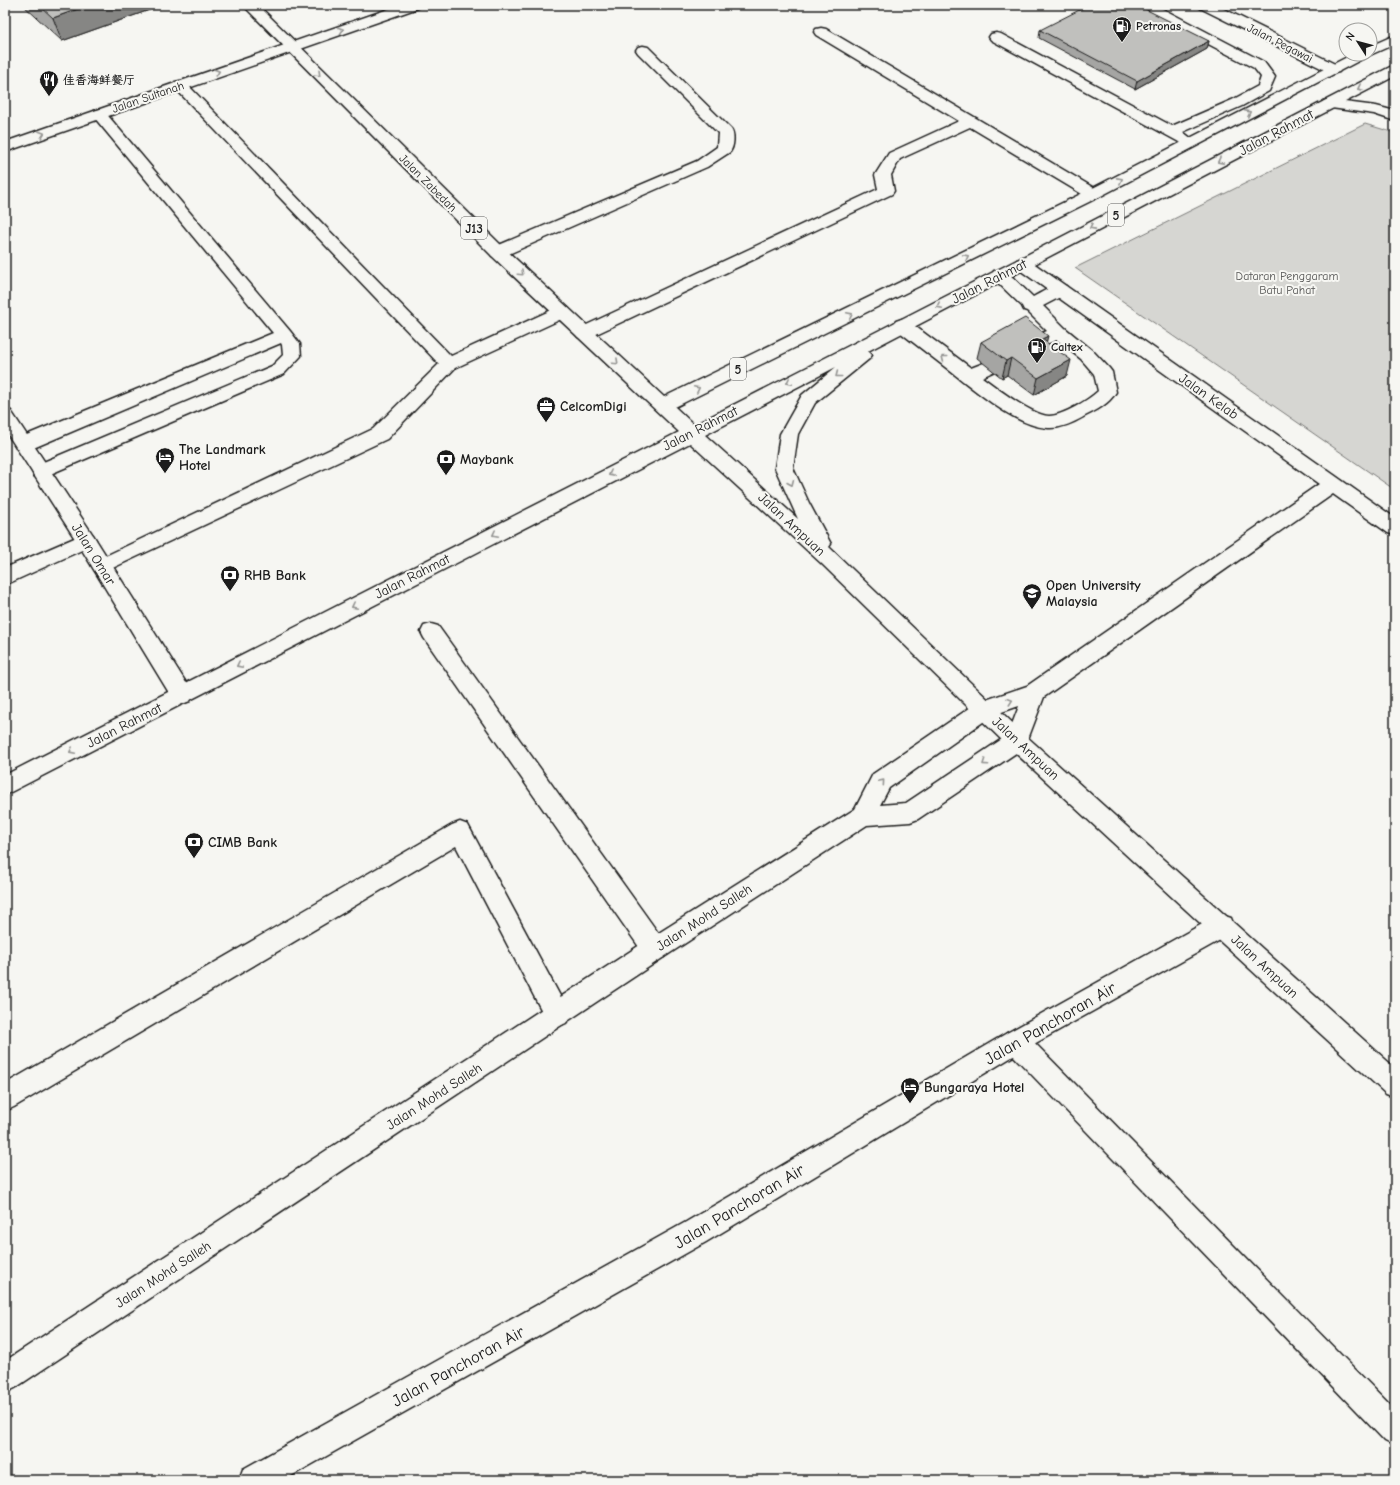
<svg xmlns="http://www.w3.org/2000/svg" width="1400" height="1485" font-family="'Comic Neue','LXGW WenKai TC',sans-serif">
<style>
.green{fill:#d6d6d2;stroke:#797977}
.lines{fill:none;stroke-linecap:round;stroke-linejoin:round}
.service-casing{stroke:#1c1c1c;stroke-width:3}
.minor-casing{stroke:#1c1c1c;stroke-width:3}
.tertiary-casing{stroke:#1c1c1c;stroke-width:3}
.primary-casing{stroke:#1c1c1c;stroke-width:3}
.service{fill:#f6f6f2;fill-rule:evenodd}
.minor{fill:#f6f6f2;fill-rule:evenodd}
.tertiary{fill:#f6f6f2;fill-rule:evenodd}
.primary{fill:#f6f6f2;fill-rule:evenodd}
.wall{fill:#a5a5a3;stroke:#1c1c1c}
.shaded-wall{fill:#868684;stroke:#1c1c1c}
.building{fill:#c0c0bd;stroke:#1c1c1c}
.oneway{stroke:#949492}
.labels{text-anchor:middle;stroke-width:4;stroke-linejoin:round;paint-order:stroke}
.far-poi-label{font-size:12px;font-weight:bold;fill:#1c1c1c;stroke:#f6f6f2;text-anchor:start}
.far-street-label{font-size:12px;fill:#1c1c1c;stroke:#f6f6f2}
.far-park-label{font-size:12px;fill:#545453;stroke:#f6f6f2}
.shield{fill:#f6f6f2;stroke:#5d5d5c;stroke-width:1}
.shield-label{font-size:13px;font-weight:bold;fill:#1c1c1c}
.street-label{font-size:14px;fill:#1c1c1c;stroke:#f6f6f2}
.poi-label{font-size:14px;font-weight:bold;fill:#1c1c1c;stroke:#f6f6f2;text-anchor:start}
.near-street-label{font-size:17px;fill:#1c1c1c;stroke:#f6f6f2}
</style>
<rect width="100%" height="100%" fill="#f6f6f2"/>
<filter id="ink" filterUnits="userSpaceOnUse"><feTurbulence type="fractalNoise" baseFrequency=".025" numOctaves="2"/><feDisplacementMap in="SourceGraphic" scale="8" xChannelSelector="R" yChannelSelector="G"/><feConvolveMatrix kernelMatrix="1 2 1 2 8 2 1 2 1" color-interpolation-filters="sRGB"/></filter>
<g filter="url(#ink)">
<polygon class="green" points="1365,124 1395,133 1395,490 1075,268"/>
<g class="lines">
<g class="service-casing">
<g id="service">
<polygon points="1145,5 1159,5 1161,8 1264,62 1275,77 1269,91 1242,106 1183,132 1192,139 1189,142 1184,144 1179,142 991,40 989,37 991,34 996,33 1001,34 1172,126 1232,100 1258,86 1261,77 1254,68 1151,14"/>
<polygon points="821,28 826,29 1099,191 1101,194 1099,197 1093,199 1087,197 970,127 900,159 891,175 894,191 892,194 590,337 584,339 578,337 575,333 578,329 878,189 875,175 889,153 959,121 816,35 814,32 816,29"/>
<path d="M 643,46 L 648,47 L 731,129 C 735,134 734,147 730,152 L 707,167 L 504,256 L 498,257 L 492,256 L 490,252 L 492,248 L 697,161 L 717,147 L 718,133 L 638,53 L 636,50 L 638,47 Z"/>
<polygon points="180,81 185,82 451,356 556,308 562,306 568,308 571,312 568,316 455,368 387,439 102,573 95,571 92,566 95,561 373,429 439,364 175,88 173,85 175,82"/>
<path d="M 1000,270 L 1006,271 L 1033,297 C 1043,292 1054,283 1066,286 L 1068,290 L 1066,294 L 1043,306 L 1065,328 L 1093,351 L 1109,368 L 1112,372 L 1116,392 C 1109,404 1097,410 1085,416 C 1075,422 1061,429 1048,428 C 1016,426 979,393 954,374 C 935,359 915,344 896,329 L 893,325 L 896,321 L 902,319 L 908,321 L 971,368 L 989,361 L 995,363 L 998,367 L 995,371 L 982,377 C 997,388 1031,415 1049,416 C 1063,416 1088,400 1098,391 L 1094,374 L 1081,359 L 1057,340 L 1046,344 L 1040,342 L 1037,338 L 1040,334 L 1047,331 L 1027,311 L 1024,310 L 1022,306 L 994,279 L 992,275 L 994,271 Z"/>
<polygon points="86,533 93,535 96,540 93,545 5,585 5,568"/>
<polygon points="431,624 438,626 664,941 667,949 664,957 655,960 646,957 424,638 421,632 424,626"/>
<polygon points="460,822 468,825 566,1007 570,1015 566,1023 557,1027 548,1023 456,846 14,1107 5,1111 5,1084 452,825"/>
<polygon points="1016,1029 1025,1033 1395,1410 1395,1446 1385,1441 1007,1049 1003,1041 1007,1033"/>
</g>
</g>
<g class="minor-casing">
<g id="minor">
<polygon points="99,110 104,111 290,331 300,344 301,356 284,374 41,478 34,476 32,471 34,466 272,366 283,355 282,345 281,343 31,449 24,450 17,449 15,444 17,439 273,333 94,117 92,114 94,111"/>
<path d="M 1023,259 L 1029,260 L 1395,518 L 1395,535 L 1388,533 L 1333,494 L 1044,697 L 1025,747 L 918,819 L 910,822 L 867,825 L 664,957 L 15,1388 L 5,1393 L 5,1361 L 646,941 L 855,809 L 873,774 L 977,703 L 1027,686 L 1319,484 L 1017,268 L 1015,264 L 1017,260 ZM 1019,706 L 1008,735 L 906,803 L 880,805 L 889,788 L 993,715 Z"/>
<polygon points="1222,915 1231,918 1234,926 1231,934 1025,1049 706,1242 284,1480 239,1480 243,1469 686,1222 1007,1033 1213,918"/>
</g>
</g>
<g class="tertiary-casing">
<g id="tertiary">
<polygon points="400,5 420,5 418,8 5,152 5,142"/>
<polygon points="1198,5 1216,5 1339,66 1341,69 1339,72 1334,73 1329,72 1200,8"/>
<polygon points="1329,100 1376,106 1395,111 1395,121 1374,114 1324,107 1322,104 1324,101"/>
<polygon points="5,409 11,411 93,535 190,689 193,695 190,701 182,704 174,701 79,545 5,430"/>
</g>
</g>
<g class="primary-casing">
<path id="primary" d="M 243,5 L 258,5 L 504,248 L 664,397 L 1087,191 L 1353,54 L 1370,54 L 1370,46 L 1395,35 L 1395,44 L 1370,55 L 1099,197 L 675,407 L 694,425 L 1017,260 L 1390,67 L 1395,66 L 1395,76 L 868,351 L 872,355 L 869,359 L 815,403 L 798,434 L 793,468 L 809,503 L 831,544 L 829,547 L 1025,735 L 1395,1068 L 1395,1097 L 1386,1094 L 1009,747 L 822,564 L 690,443 L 5,795 L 5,775 L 679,432 L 492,256 ZM 836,367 L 802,395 L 780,434 L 775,468 L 798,519 L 705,435 Z"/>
</g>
<use href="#service" class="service"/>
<use href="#minor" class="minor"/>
<use href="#tertiary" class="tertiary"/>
<use href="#primary" class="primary"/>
</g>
<g class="wall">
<polygon points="23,5 154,5 155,8 62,41"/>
<polygon points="1040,30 1209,41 1207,49 1135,89 1039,38"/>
<polygon points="981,342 1046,342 1067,376 1034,395 1007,375 1002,378 977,358"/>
</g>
<g class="shaded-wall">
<polygon points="89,5 154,5 155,8 62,41 53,18"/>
<polygon points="1209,41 1207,49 1135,89 1137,81"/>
<polygon points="1048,336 1044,352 1042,339"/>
<polygon points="1011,358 1007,375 1002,378 1006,361"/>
<polygon points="1071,360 1067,376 1034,395 1038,378"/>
</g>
<g class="building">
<polygon points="39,5 89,5 53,18"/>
<polygon points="1089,5 1137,5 1209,41 1137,81 1040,30"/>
<polygon points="1025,318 1048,336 1042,339 1071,360 1038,378 1011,358 1006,361 981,342"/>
</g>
<defs><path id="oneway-chevron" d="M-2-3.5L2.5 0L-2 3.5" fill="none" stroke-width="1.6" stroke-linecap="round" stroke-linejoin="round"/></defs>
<g class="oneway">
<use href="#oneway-chevron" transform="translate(341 30) rotate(-19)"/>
<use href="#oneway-chevron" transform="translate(217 72) rotate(-19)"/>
<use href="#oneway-chevron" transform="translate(318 74) rotate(45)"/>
<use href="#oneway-chevron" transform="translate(1360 88) rotate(153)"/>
<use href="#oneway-chevron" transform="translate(1248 113) rotate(-27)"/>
<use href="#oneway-chevron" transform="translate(42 134) rotate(-19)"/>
<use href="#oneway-chevron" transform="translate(1220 161) rotate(152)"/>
<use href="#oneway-chevron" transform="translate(1120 180) rotate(-28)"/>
<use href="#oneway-chevron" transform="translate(1092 227) rotate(152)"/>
<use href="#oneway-chevron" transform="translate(966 257) rotate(-26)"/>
<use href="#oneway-chevron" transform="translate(521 273) rotate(43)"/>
<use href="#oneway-chevron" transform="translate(939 306) rotate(153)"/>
<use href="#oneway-chevron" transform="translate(850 315) rotate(-26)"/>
<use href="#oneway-chevron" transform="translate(944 358) rotate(-142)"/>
<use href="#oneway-chevron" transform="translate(616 362) rotate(43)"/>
<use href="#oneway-chevron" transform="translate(838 375) rotate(142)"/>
<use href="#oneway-chevron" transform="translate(789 382) rotate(153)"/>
<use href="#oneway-chevron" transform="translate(697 389) rotate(-26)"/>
<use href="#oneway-chevron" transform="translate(611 474) rotate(153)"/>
<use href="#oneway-chevron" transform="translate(791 483) rotate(67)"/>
<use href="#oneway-chevron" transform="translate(495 534) rotate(153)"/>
<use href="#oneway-chevron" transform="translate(354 606) rotate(153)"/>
<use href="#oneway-chevron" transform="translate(239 665) rotate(153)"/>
<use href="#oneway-chevron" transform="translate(1010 701) rotate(-19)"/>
<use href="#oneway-chevron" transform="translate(72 751) rotate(153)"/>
<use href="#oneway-chevron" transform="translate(985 763) rotate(146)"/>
<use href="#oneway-chevron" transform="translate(882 782) rotate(-49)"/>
</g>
</g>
<defs>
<g id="fuel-pin" transform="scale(1)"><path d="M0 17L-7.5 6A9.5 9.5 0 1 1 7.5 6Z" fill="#1c1c1c" stroke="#f6f6f2"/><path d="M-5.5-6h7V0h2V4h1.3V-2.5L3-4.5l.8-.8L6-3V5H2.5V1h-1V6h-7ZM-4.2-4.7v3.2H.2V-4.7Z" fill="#fff"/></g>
<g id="restaurant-pin" transform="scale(1)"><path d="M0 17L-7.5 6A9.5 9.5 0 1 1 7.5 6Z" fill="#1c1c1c" stroke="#f6f6f2"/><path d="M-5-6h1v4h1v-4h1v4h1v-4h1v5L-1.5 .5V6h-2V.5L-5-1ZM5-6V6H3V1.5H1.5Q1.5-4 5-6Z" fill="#fff"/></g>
<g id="office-pin" transform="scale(1)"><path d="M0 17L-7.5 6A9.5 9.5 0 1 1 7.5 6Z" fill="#1c1c1c" stroke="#f6f6f2"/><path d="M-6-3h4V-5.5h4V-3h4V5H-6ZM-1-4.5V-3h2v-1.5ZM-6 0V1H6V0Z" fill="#fff"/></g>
<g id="hotel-pin" transform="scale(1)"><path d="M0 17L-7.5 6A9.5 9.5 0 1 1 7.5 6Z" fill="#1c1c1c" stroke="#f6f6f2"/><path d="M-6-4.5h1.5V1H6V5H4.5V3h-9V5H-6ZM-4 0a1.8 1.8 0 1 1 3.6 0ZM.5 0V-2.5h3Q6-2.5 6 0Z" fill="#fff"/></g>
<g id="bank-pin" transform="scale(1)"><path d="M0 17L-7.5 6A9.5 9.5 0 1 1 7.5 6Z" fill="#1c1c1c" stroke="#f6f6f2"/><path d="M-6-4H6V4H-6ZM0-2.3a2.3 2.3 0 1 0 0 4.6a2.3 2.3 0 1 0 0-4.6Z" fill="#fff"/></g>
<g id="university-pin" transform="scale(1)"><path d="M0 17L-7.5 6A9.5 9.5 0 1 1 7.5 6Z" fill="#1c1c1c" stroke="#f6f6f2"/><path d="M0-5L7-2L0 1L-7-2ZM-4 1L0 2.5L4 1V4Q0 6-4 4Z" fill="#fff"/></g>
</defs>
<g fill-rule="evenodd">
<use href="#fuel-pin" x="1122" y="26"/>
<use href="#restaurant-pin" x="49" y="80"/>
<use href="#fuel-pin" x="1037" y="347"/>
<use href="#office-pin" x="546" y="406"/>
<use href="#hotel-pin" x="165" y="457"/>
<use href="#bank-pin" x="446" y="459"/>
<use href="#bank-pin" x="230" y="575"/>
<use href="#university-pin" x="1032" y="593"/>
<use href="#bank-pin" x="194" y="842"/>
<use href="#hotel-pin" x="910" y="1087"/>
</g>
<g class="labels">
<g class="far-poi-label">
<text x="1136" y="30">Petronas</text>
<text x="63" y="84">佳香海鲜餐厅</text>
<text x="1051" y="351">Caltex</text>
</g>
<g class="far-street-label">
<text transform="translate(1280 43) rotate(27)" y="4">Jalan Pegawai</text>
<text transform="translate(148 97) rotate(-19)" y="4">Jalan Sultanah</text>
<text transform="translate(428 183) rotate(45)" y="4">Jalan Zabedah</text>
</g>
<g class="far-park-label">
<text x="1287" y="280">Dataran Penggaram<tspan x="1287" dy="14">Batu Pahat</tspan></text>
</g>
<g class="shield">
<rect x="1108" y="204" width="16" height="22" rx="3"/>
<rect x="461" y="217" width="26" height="22" rx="3"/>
<rect x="730" y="358" width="16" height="22" rx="3"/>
</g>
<g class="shield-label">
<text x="1116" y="220">5</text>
<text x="474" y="233">J13</text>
<text x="738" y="374">5</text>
</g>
<g class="street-label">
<text transform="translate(1276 132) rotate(-28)" y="5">Jalan Rahmat</text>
<text transform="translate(989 281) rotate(-27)" y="5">Jalan Rahmat</text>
<text transform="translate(1209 396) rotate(35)" y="5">Jalan Kelab</text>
<text transform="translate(700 428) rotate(-27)" y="5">Jalan Rahmat</text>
<text transform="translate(792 524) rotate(43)" y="5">Jalan Ampuan</text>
<text transform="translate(94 554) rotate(58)" y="5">Jalan Omar</text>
<text transform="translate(412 576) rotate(-27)" y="5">Jalan Rahmat</text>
<text transform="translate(124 725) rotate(-27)" y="5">Jalan Rahmat</text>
<text transform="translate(1026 748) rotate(43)" y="5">Jalan Ampuan</text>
<text transform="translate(704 917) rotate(-33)" y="5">Jalan Mohd Salleh</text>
<text transform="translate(1265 966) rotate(43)" y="5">Jalan Ampuan</text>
<text transform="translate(434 1096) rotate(-33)" y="5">Jalan Mohd Salleh</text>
<text transform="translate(163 1274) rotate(-33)" y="5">Jalan Mohd Salleh</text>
</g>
<g class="poi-label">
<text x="560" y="411">CelcomDigi</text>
<text x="179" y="454">The Landmark<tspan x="179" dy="16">Hotel</tspan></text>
<text x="460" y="464">Maybank</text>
<text x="244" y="580">RHB Bank</text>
<text x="1046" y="590">Open University<tspan x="1046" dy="16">Malaysia</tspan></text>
<text x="208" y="847">CIMB Bank</text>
<text x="924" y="1092">Bungaraya Hotel</text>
</g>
<g class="near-street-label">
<text transform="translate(1050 1023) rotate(-30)" y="6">Jalan Panchoran Air</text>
<text transform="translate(739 1206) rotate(-31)" y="6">Jalan Panchoran Air</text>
<text transform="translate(458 1366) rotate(-29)" y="6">Jalan Panchoran Air</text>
</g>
</g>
<rect width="1400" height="1485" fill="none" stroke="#f6f6f2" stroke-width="20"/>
<rect x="10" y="10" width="1380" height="1465" fill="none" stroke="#1c1c1c" stroke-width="1.5" filter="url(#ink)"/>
<g transform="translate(1358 42) rotate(306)"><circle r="19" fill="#f6f6f2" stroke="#9f9f9c"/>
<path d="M0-3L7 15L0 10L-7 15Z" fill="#1c1c1c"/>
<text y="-6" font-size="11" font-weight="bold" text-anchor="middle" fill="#1c1c1c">N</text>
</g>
</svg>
